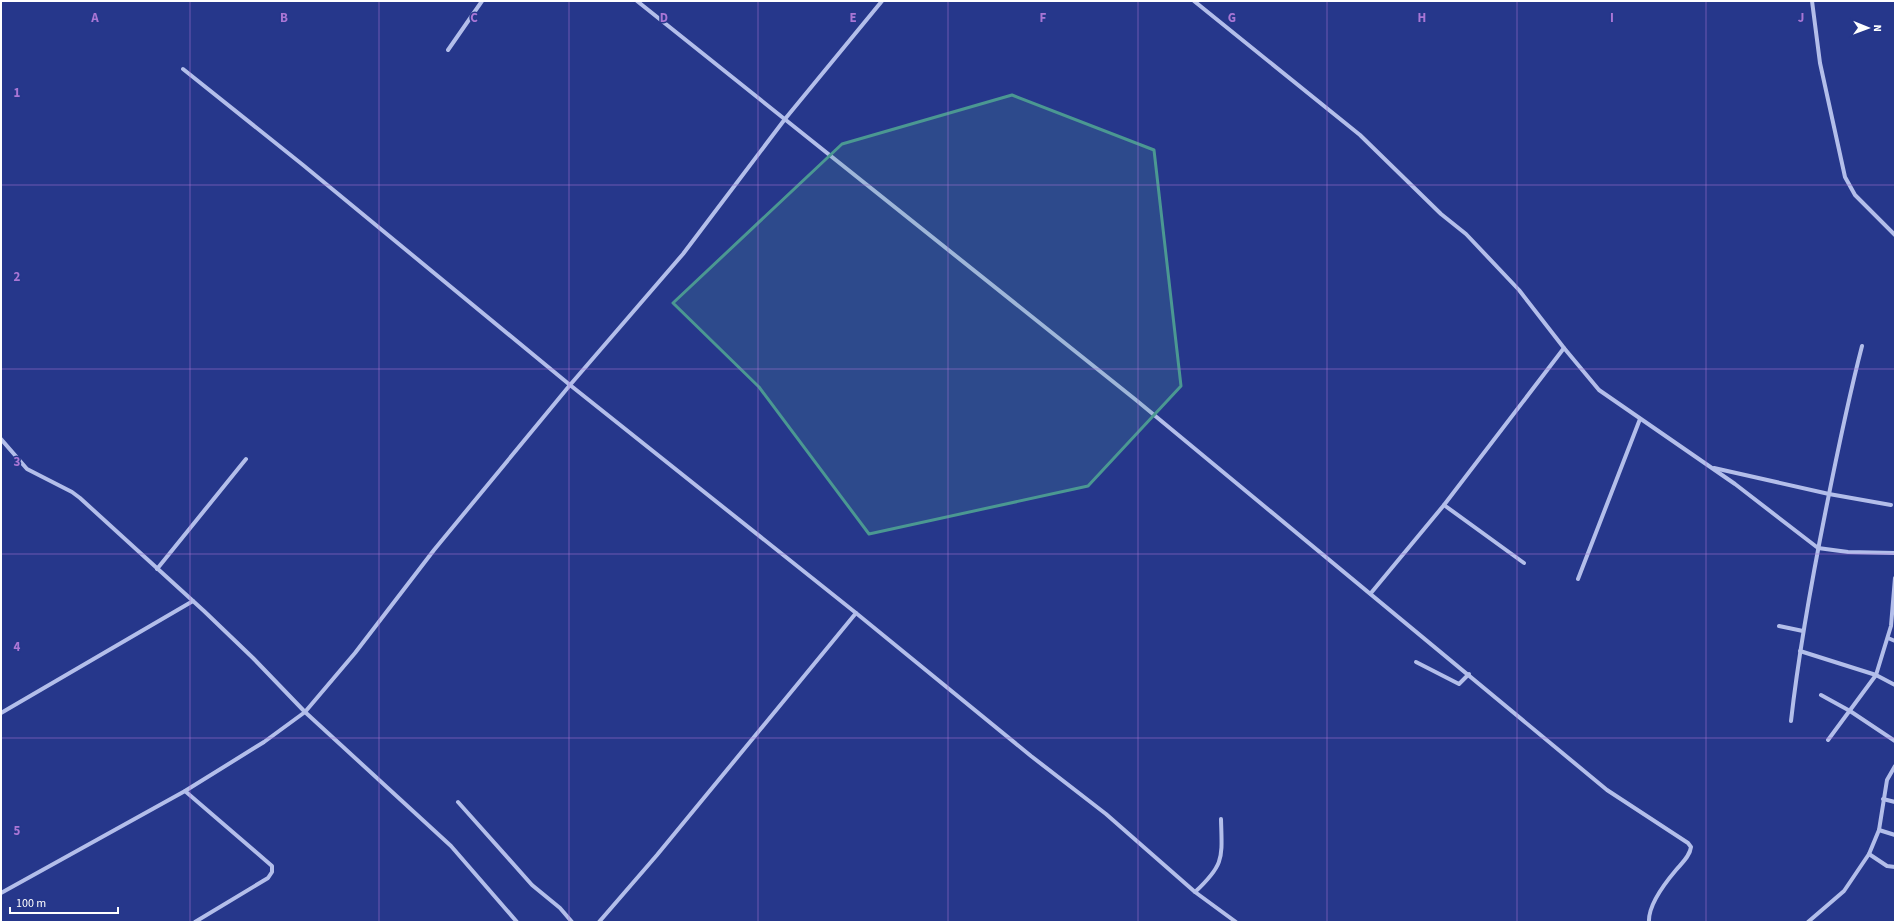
<svg xmlns="http://www.w3.org/2000/svg" width="1896" height="923" font-family="'Source Sans 3',sans-serif">
<style>
.lines{fill:none;stroke-linecap:round;stroke-linejoin:round}
.minor{stroke:#b3beea;stroke-width:4}
.marked{fill:#4b9892;fill-opacity:0.2;stroke:#4b9892;stroke-width:3;stroke-linejoin:round}
.grid{fill:none;stroke:#a976d5;stroke-width:1;stroke-opacity:0.55}
.grid-label{font-size:13px;text-anchor:middle;font-weight:bold;fill:#a976d5;stroke:#26378b;stroke-width:3;stroke-linejoin:round;paint-order:stroke}
</style>
<rect width="100%" height="100%" fill="#26378b"/>
<g class="lines">
<g class="minor">
<path d="M 637,1 L 1136,400 L 1607,790 L 1688,843 L 1691,847 C 1690,856 1682,863 1676,870 C 1665,883 1648,905 1649,922"/>
<polyline points="1194,1 1360,135 1441,214 1466,234 1519,290 1564,348 1599,390 1735,484 1818,548 1848,552 1895,553"/>
<polyline points="1812,1 1820,63 1845,177 1855,195 1895,235"/>
<polyline points="448,50 482,1"/>
<polyline points="183,69 303,165 570,385 856,613 1031,756 1106,814 1195,892 1236,922"/>
<polyline points="1,439 27,469 72,492 80,498 204,611 253,658 305,712 451,846 517,922"/>
<polyline points="1714,468 1829,494 1891,505"/>
<polyline points="1444,505 1524,563"/>
<polyline points="157,569 246,459"/>
<polyline points="1578,579 1640,419"/>
<polyline points="1371,593 1444,505 1564,348"/>
<polyline points="1779,626 1803,631"/>
<polyline points="1888,638 1895,641"/>
<polyline points="1800,651 1876,675 1895,685"/>
<polyline points="1416,662 1459,684 1469,674"/>
<polyline points="1821,695 1850,711 1895,741"/>
<polyline points="1,713 193,601"/>
<path d="M 1791,721 C 1799,650 1812,579 1826,509 C 1837,454 1848,400 1862,346"/>
<polyline points="1828,740 1876,675 1891,626 1895,578"/>
<polyline points="185,791 272,866 272,872 268,878 195,922"/>
<polyline points="1883,799 1895,802"/>
<polyline points="458,802 532,885 560,908 572,922"/>
<polyline points="1879,830 1895,835"/>
<polyline points="1869,854 1887,866 1895,867"/>
<path d="M 1195,892 C 1225,864 1222,858 1221,819"/>
<polyline points="1,893 185,791 264,742 305,712 355,653 434,550 570,385 683,254 785,119 882,1"/>
<polyline points="599,922 657,855 856,613"/>
<polyline points="1808,922 1844,891 1869,854 1879,830 1887,780 1895,766"/>
</g>
</g>
<path class="marked" d="M 1012,95 L 1154,150 L 1181,386 L 1088,486 L 869,534 L 759,387 L 673,303 L 842,144 Z"/>
<path class="grid" d="M 190,1 L 190,922M 379,1 L 379,922M 569,1 L 569,922M 758,1 L 758,922M 948,1 L 948,922M 1138,1 L 1138,922M 1327,1 L 1327,922M 1517,1 L 1517,922M 1706,1 L 1706,922M 1,185 L 1895,185M 1,369 L 1895,369M 1,554 L 1895,554M 1,738 L 1895,738"/>
<g class="grid-label">
<text x="95" y="22">A</text>
<text x="284" y="22">B</text>
<text x="474" y="22">C</text>
<text x="664" y="22">D</text>
<text x="853" y="22">E</text>
<text x="1043" y="22">F</text>
<text x="1232" y="22">G</text>
<text x="1422" y="22">H</text>
<text x="1612" y="22">I</text>
<text x="1801" y="22">J</text>
<text x="17" y="97">1</text>
<text x="17" y="281">2</text>
<text x="17" y="466">3</text>
<text x="17" y="651">4</text>
<text x="17" y="835">5</text>
</g>
<rect width="1896" height="923" fill="none" stroke="#ffffff" stroke-width="4"/>
<g transform="translate(1868 28) rotate(91)" stroke="#26378b" stroke-width="3" paint-order="stroke">
<path d="M0-3L7 15L0 10L-7 15Z" fill="#ffffff"/>
<text y="-6" font-size="11" font-weight="bold" text-anchor="middle" fill="#ffffff">N</text>
</g>
<path d="M10 907v6h108v-6" fill="none" stroke="#ffffff" stroke-width="2"/>
<text x="16" y="907" font-size="12" fill="#ffffff" stroke="#26378b" stroke-width="3" paint-order="stroke">100 m</text>
</svg>
